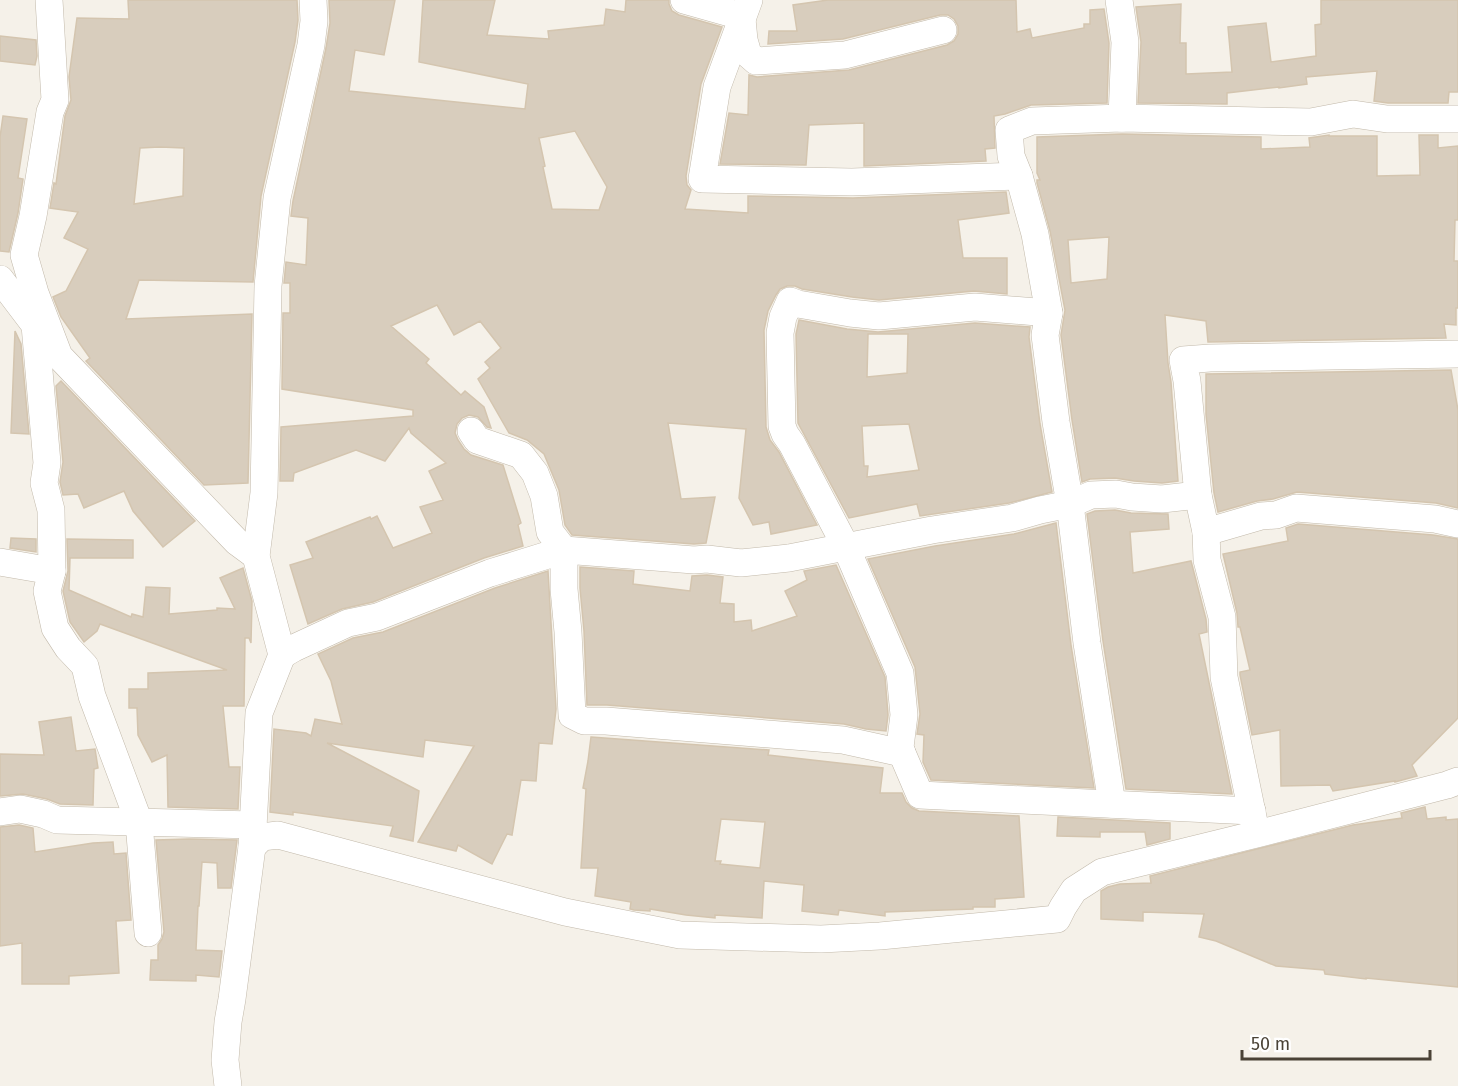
<svg xmlns="http://www.w3.org/2000/svg" width="1458" height="1086" font-family="'Fira Sans',sans-serif">
<style>
.building{fill:#d8cdbd;stroke:#d4c5af;stroke-width:1.5;fill-rule:evenodd}
.lines{fill:none;stroke-linecap:round;stroke-linejoin:round}
.minor-casing{stroke:#c2b9aa;stroke-width:28}
.minor{stroke:#fff;stroke-width:27}
</style>
<rect width="100%" height="100%" fill="#f5f1e9"/>
<g class="building">
<path d="M 128,0 L 297,0 L 298,20 L 295,42 L 261,196 L 253,282 L 139,280 L 126,319 L 252,314 L 248,483 L 204,485 L 86,361 L 90,358 L 61,317 L 53,297 L 66,291 L 88,249 L 64,238 L 78,212 L 50,208 L 54,183 L 56,184 L 65,116 L 71,100 L 69,77 L 77,18 L 129,19 ZM 160,147 L 184,148 L 183,196 L 134,204 L 140,148 Z"/>
<path d="M 329,0 L 395,0 L 384,55 L 355,50 L 349,91 L 525,109 L 528,84 L 419,62 L 423,0 L 495,0 L 487,35 L 549,39 L 548,31 L 604,25 L 606,9 L 625,12 L 626,0 L 669,0 L 669,4 L 672,11 L 679,15 L 722,27 L 701,84 L 686,176 L 687,185 L 691,190 L 685,209 L 748,213 L 748,196 L 853,198 L 1006,192 L 1009,213 L 958,220 L 963,258 L 1007,258 L 1007,294 L 974,291 L 879,300 L 852,297 L 802,289 L 795,286 L 787,286 L 780,289 L 776,295 L 768,311 L 764,330 L 766,427 L 770,440 L 779,452 L 817,525 L 771,534 L 769,522 L 753,525 L 739,498 L 746,429 L 668,423 L 681,499 L 715,497 L 706,543 L 694,544 L 572,535 L 565,525 L 559,490 L 544,454 L 527,440 L 509,433 L 478,379 L 490,368 L 485,362 L 501,348 L 480,321 L 454,335 L 437,305 L 391,326 L 429,359 L 426,363 L 461,395 L 465,391 L 484,407 L 491,428 L 487,427 L 478,417 L 469,415 L 462,418 L 457,424 L 455,433 L 458,440 L 464,449 L 471,455 L 503,465 L 521,523 L 518,525 L 523,546 L 484,558 L 373,602 L 342,609 L 308,624 L 290,565 L 313,558 L 306,542 L 370,517 L 371,519 L 377,516 L 393,548 L 432,533 L 420,507 L 443,500 L 429,471 L 446,463 L 411,433 L 409,428 L 385,461 L 356,450 L 294,473 L 293,481 L 280,481 L 281,427 L 413,416 L 413,410 L 282,389 L 283,313 L 290,313 L 290,283 L 284,283 L 286,262 L 306,265 L 308,218 L 291,216 L 293,201 L 326,48 L 330,23 ZM 575,131 L 607,187 L 599,210 L 552,209 L 543,167 L 545,166 L 539,138 Z"/>
<polygon points="828,0 1016,0 1017,32 1030,29 1032,38 1084,28 1084,24 1090,24 1090,10 1104,9 1109,43 1107,103 1031,105 1005,114 994,116 995,148 985,149 986,161 864,166 864,123 809,125 806,165 720,164 729,113 748,115 749,75 757,77 849,70 947,45 954,41 958,34 958,26 954,19 948,15 940,15 843,39 768,44 769,31 797,31 793,5"/>
<polygon points="1321,0 1458,0 1458,92 1449,92 1448,103 1388,103 1374,101 1377,71 1306,77 1307,84 1279,88 1279,87 1227,93 1227,104 1138,103 1141,42 1136,7 1181,4 1180,43 1186,43 1186,74 1232,72 1228,27 1266,23 1271,62 1316,56 1315,25 1321,24"/>
<polygon points="0,36 36,40 37,56 35,65 0,61"/>
<polygon points="3,116 27,119 18,178 23,179 18,213 9,252 0,251 0,137"/>
<path d="M 1122,134 L 1261,137 L 1261,149 L 1310,147 L 1309,138 L 1329,135 L 1329,136 L 1377,136 L 1377,176 L 1420,175 L 1419,135 L 1438,135 L 1438,148 L 1458,146 L 1458,220 L 1455,220 L 1454,261 L 1458,261 L 1458,308 L 1456,308 L 1456,325 L 1444,324 L 1446,338 L 1208,342 L 1206,321 L 1165,315 L 1168,363 L 1171,382 L 1178,481 L 1162,483 L 1134,481 L 1115,478 L 1090,479 L 1082,482 L 1072,420 L 1061,335 L 1065,310 L 1050,231 L 1037,183 L 1037,180 L 1040,180 L 1037,173 L 1037,137 ZM 1109,237 L 1107,279 L 1071,283 L 1068,240 Z"/>
<path d="M 799,320 L 847,329 L 878,332 L 975,323 L 1030,327 L 1029,337 L 1040,424 L 1052,492 L 1009,503 L 920,516 L 917,504 L 849,518 L 798,423 L 796,334 ZM 868,334 L 908,334 L 907,373 L 867,377 ZM 909,424 L 919,470 L 867,477 L 868,466 L 864,466 L 862,426 Z"/>
<polygon points="15,331 21,344 29,434 11,433"/>
<polygon points="1451,370 1458,410 1458,508 1436,503 1297,492 1273,499 1257,501 1218,512 1214,493 1206,414 1206,374"/>
<polygon points="61,381 195,521 163,547 133,511 124,491 84,508 78,494 63,495 60,482 63,462 56,386"/>
<polygon points="1115,510 1131,513 1168,514 1169,529 1130,532 1133,573 1191,561 1206,619 1207,632 1199,634 1232,794 1126,789 1103,641 1087,514 1095,511"/>
<polygon points="1056,523 1071,645 1094,788 931,780 923,762 924,735 917,734 920,714 915,667 868,559 935,546 1014,534"/>
<polygon points="1298,524 1433,535 1458,539 1458,718 1412,765 1417,776 1395,782 1395,781 1333,791 1330,785 1281,786 1280,730 1252,735 1240,675 1240,672 1250,670 1240,627 1238,627 1237,613 1223,554 1288,541 1286,528"/>
<polygon points="11,538 36,539 36,552 10,548"/>
<polygon points="67,539 133,540 133,558 70,558 69,590 131,617 132,614 143,617 146,587 170,588 169,614 217,610 217,608 235,609 220,578 243,568 252,601 251,643 249,638 245,638 244,706 223,706 229,767 240,767 238,809 168,807 167,755 152,762 138,735 137,708 129,708 129,689 148,689 148,673 227,670 100,624 97,631 84,642 70,622 63,591 68,571"/>
<polygon points="836,565 885,677 888,715 886,731 866,729 844,724 607,705 587,705 584,631 580,588 580,567 634,571 633,584 690,591 692,576 707,575 723,577 720,603 734,604 734,622 751,620 752,631 797,616 785,591 807,580 804,571"/>
<polygon points="548,571 556,709 552,744 539,743 536,781 521,780 512,835 507,834 492,864 458,845 456,851 418,842 474,746 425,740 423,757 327,743 419,791 413,841 390,836 393,826 293,812 293,815 270,812 274,729 306,733 311,736 315,719 342,724 331,681 318,654 353,638 383,632 495,588"/>
<polygon points="71,717 76,751 95,749 98,768 94,769 93,805 60,804 47,799 23,794 0,796 0,754 44,755 39,722"/>
<path d="M 591,737 L 769,750 L 768,755 L 883,768 L 880,793 L 902,793 L 906,802 L 912,808 L 919,811 L 1019,816 L 1024,897 L 995,899 L 995,907 L 973,907 L 973,909 L 885,912 L 885,916 L 839,910 L 838,915 L 802,911 L 804,885 L 764,881 L 762,918 L 715,915 L 715,918 L 686,915 L 650,909 L 650,911 L 634,910 L 630,909 L 631,902 L 595,896 L 598,868 L 581,868 L 586,789 L 583,788 L 588,761 ZM 721,819 L 765,822 L 760,868 L 720,864 L 721,861 L 715,861 Z"/>
<polygon points="1425,807 1427,819 1446,817 1446,820 1458,819 1458,987 1366,978 1366,979 1325,974 1324,970 1276,966 1216,941 1199,937 1204,914 1143,912 1143,921 1101,919 1101,891 1108,887 1120,884 1151,883 1150,876 1353,825 1402,818 1401,813"/>
<polygon points="1058,817 1170,823 1170,839 1147,845 1145,832 1100,832 1100,837 1057,836"/>
<polygon points="19,825 33,828 35,852 93,843 113,842 114,854 126,853 131,920 116,921 119,973 69,976 69,984 22,984 22,943 0,946 0,827"/>
<polygon points="189,839 237,840 231,888 218,888 217,863 202,862 199,906 198,906 196,950 222,951 219,977 196,975 196,981 150,980 151,960 158,960 158,945 162,939 164,932 156,840"/>
</g>
<g class="lines">
<g class="minor-casing">
<g id="minor">
<polyline points="49,0 55,100 50,112 33,216 24,255 35,293 59,356 237,542 256,556"/>
<polyline points="684,0 730,13 742,18"/>
<polyline points="749,0 717,87 702,179 852,182 1019,176"/>
<polyline points="1119,0 1125,42 1122,118"/>
<polyline points="742,19 744,40 748,54 756,61 845,55 943,30"/>
<polyline points="0,279 35,325 47,463 44,483 51,510 52,571 47,591 55,628 68,648 85,666 92,696 139,822 148,933"/>
<polyline points="1049,313 975,307 879,316 850,313 798,304 790,301 783,317 780,333 782,426 785,434 792,444 846,547 900,673 904,715 900,747 902,753 920,795 1252,811"/>
<polyline points="471,431 477,440 521,455 535,473 544,496 550,532 564,550 564,589 568,632 572,715 584,721 606,721 843,740 902,753"/>
<polyline points="1206,532 1261,516 1276,515 1296,508 1435,519 1458,524"/>
<polyline points="0,562 52,571"/>
<polyline points="282,655 294,648 348,623 377,617 490,573 564,550 694,560 707,559 741,563 789,558 932,530 1012,518 1040,510 1070,504 1091,495 1116,494 1132,497 1162,499 1198,495"/>
<polyline points="1112,804 1087,643 1070,504 1056,422 1045,335 1049,313 1035,234 1019,176 1011,156 1009,130 1032,121 1122,118 1311,122 1353,114 1387,119 1458,119"/>
<polyline points="0,812 20,809 43,814 57,820 253,825"/>
<polyline points="1255,827 1224,677 1222,617 1207,560 1206,532 1198,495 1187,381 1183,360 1210,358 1458,354"/>
<polyline points="252,847 262,837 278,835 565,912 680,935 821,939 880,936 1057,919 1063,907 1074,890 1102,872 1257,834 1447,785 1458,781"/>
<polyline points="228,1086 225,1060 228,1022 232,999 252,847 259,713 282,655 256,556 264,493 268,286 277,198 311,45 314,21 313,0"/>
</g>
</g>
<use href="#minor" class="minor"/>
</g>
<path d="M1242 1050v9h188v-9" fill="none" stroke="#4a4236" stroke-width="3"/>
<text x="1251" y="1050" font-size="18" fill="#4a4236" stroke="#ffffff" stroke-width="4.5" paint-order="stroke">50 m</text>
</svg>
